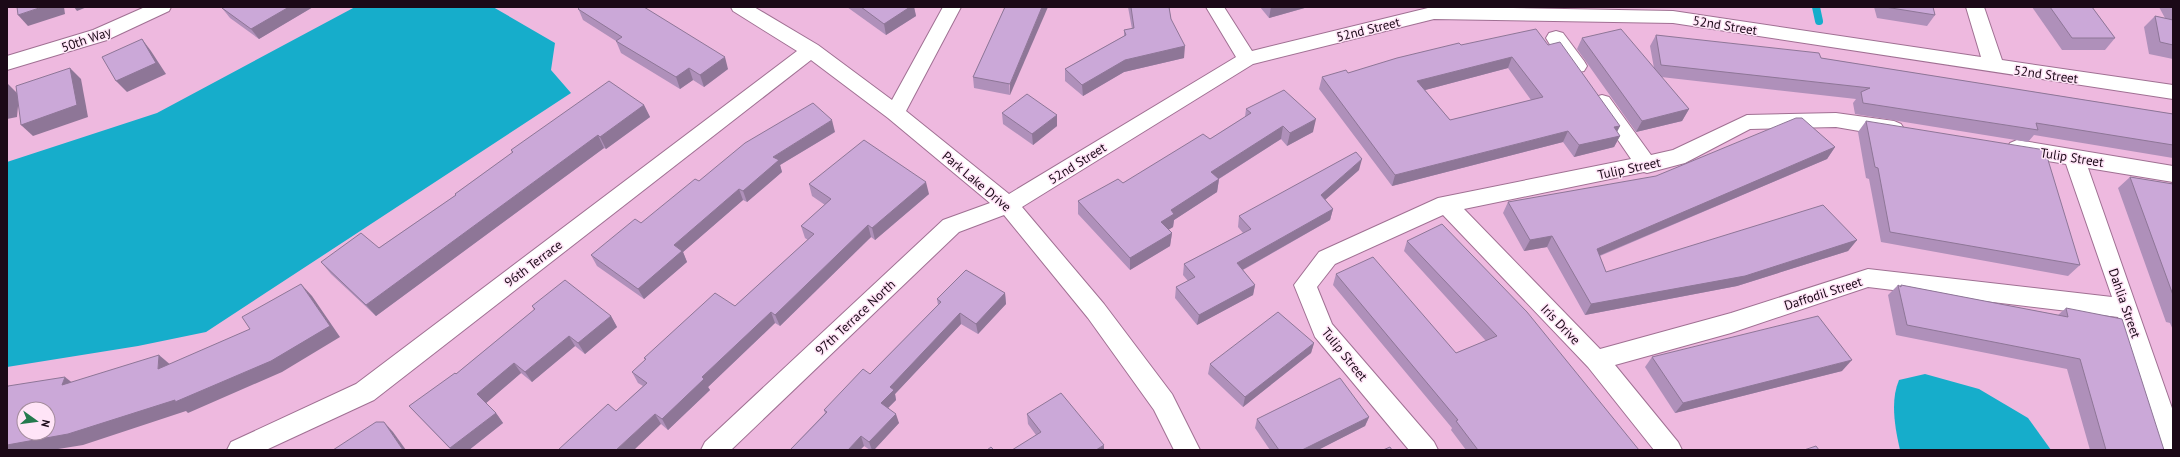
<svg xmlns="http://www.w3.org/2000/svg" width="2180" height="457" font-family="'PT Sans',sans-serif">
<style>
.water{fill:#16adcb}
.lines{fill:none;stroke-linecap:round;stroke-linejoin:round}
.stream{stroke:#16adcb;stroke-width:8}
.minor-casing{stroke:#a07093;stroke-width:2}
.minor{fill:#fff;fill-rule:evenodd}
.wall{fill:#af90ba;fill-rule:evenodd}
.shaded-wall{fill:#8e7697}
.building{fill:#cba8d8;stroke:#8e7697;fill-rule:evenodd}
.labels{text-anchor:middle;stroke-width:3;stroke-linejoin:round;paint-order:stroke}
.street-label{font-size:13px;fill:#1b0917;stroke:#ffe4f7}
</style>
<rect width="100%" height="100%" fill="#eeb9df"/>
<g class="water">
<polygon points="355,7 493,7 555,43 551,70 571,93 206,332 138,346 7,367 7,162 157,113"/>
<path d="M 1925,374 L 1979,389 L 2028,418 L 2051,450 L 1900,450 C 1895,428 1890,401 1899,380 Z"/>
</g>
<g class="lines">
<polyline class="stream" points="1816,7 1819,21"/>
<g class="minor-casing">
<g id="minor">
<polygon points="145,7 171,7 169,11 107,40 7,70 7,56 93,30"/>
<polygon points="731,7 754,7 818,45 892,100 943,7 961,7 906,111 1009,194 1236,57 1206,7 1224,7 1252,51 1432,7 1458,7 1673,11 1981,57 1966,7 1984,7 2002,60 2173,85 2173,99 1673,23 1434,19 1253,64 1022,207 1104,304 1172,394 1200,450 1174,450 1154,410 1088,318 1004,215 959,232 731,450 701,450 705,442 943,220 990,203 888,118 811,60 374,400 266,450 227,450 231,442 356,384 797,51 733,11"/>
<path d="M 1556,31 L 1563,33 L 1584,61 L 1587,66 L 1584,71 C 1567,76 1558,55 1549,43 L 1546,38 L 1549,33 Z"/>
<polygon points="1602,95 1609,97 1651,155 1673,150 1747,115 1836,113 1894,121 1901,124 1904,129 1901,134 1894,137 1836,127 1750,129 1685,163 1647,173 1644,172 1464,209 1600,349 1731,313 1868,269 2112,297 2066,164 2017,156 2010,153 2007,148 2010,143 2017,140 2173,166 2173,182 2088,168 2173,411 2173,450 2160,449 2118,317 1868,287 1731,333 1615,365 1678,442 1682,450 1654,450 1588,367 1443,215 1335,264 1317,287 1332,324 1434,442 1438,450 1409,450 1315,337 1294,285 1319,252 1438,198 1631,159 1592,102 1595,97"/>
</g>
</g>
<use href="#minor" class="minor"/>
</g>
<g class="wall">
<polygon points="224,7 313,7 259,39 230,18 222,8"/>
<polygon points="576,7 644,7 728,69 704,87 693,80 680,89 621,53 616,41 583,20 578,8"/>
<polygon points="847,7 914,7 916,16 886,35"/>
<polygon points="1005,7 1010,95 974,88 973,77"/>
<polygon points="1128,7 1169,7 1171,19 1184,58 1124,72 1083,96 1065,81 1065,69 1124,36 1124,30 1132,29"/>
<polygon points="1260,7 1308,7 1269,18"/>
<polygon points="1874,7 1933,7 1935,15 1927,26 1877,18"/>
<polygon points="2032,7 2092,7 2115,38 2105,50 2062,50"/>
<polygon points="2159,7 2173,7 2173,59 2149,54 2144,27 2155,16 2165,18"/>
<polygon points="1656,35 1821,58 2173,114 2173,158 2034,135 2028,142 1855,114 1853,103 1856,99 1661,77 1689,109 1682,121 1636,132 1577,49 1582,38 1654,68 1650,46"/>
<path d="M 1461,45 L 1548,45 L 1620,126 L 1617,132 L 1620,136 L 1614,147 L 1574,157 L 1563,142 L 1392,186 L 1319,89 L 1322,77 L 1348,73 ZM 1508,68 L 1531,100 L 1450,120 L 1425,90 Z"/>
<polygon points="644,105 650,117 606,149 604,148 376,316 331,274 321,262 379,248 456,195 455,194 512,153 511,150"/>
<polygon points="1246,109 1313,132 1287,146 1281,139 1219,179 1217,192 1174,220 1173,227 1168,230 1172,233 1170,246 1130,270 1078,214 1078,201 1123,183 1210,139 1245,117"/>
<polygon points="1002,113 1057,115 1057,126 1033,145 1003,124"/>
<polygon points="1866,121 2080,265 2068,276 1881,242 1869,179 1866,178 1858,132"/>
<polygon points="835,132 780,165 782,172 747,202 743,200 683,252 687,262 644,299 597,266 591,255 641,223"/>
<polygon points="1835,147 1827,159 1600,256 1606,272 1857,240 1848,251 1737,286 1585,315 1547,247 1524,251 1503,213 1508,202"/>
<polygon points="1359,170 1325,200 1333,209 1330,220 1243,270 1255,285 1253,295 1197,325 1175,298 1176,287 1188,281 1183,275 1184,264 1243,233 1238,227 1239,216"/>
<polygon points="2130,177 2173,184 2173,330 2170,323 2166,322 2118,188"/>
<polygon points="809,184 929,194 875,240 871,237 780,326 775,323 708,387 710,390 668,430 661,424 616,411 643,386 638,383 632,372 645,360 644,358 735,306 808,240 805,238 801,226 825,205 812,196"/>
<polygon points="1407,241 1639,450 1466,450 1451,430 1452,428 1333,285 1336,274 1456,353 1486,341 1404,251"/>
<polygon points="1898,285 1900,286 1901,285 2058,315 2066,308 2164,450 2090,450 2067,369 1896,335 1888,295"/>
<polygon points="1005,293 1006,304 978,334 961,324 895,394 896,400 888,408 899,423 874,450 870,450 864,446 860,450 790,450 825,413 824,410 870,374 938,305 937,299"/>
<polygon points="532,306 611,316 617,327 585,354 575,346 532,382 521,373 486,403 496,413 503,423 469,450 451,450 409,406 456,374 534,310"/>
<polygon points="1314,343 1311,353 1243,407 1208,374 1210,364"/>
<polygon points="1652,357 1842,371 1675,413 1645,367"/>
<polygon points="1027,414 1104,450 1036,435 1028,424"/>
<polygon points="1369,417 1365,426 1318,450 1270,450 1255,428 1257,419"/>
</g>
<g class="shaded-wall">
<polygon points="42,7 64,7 65,14 28,26 18,15"/>
<polygon points="74,7 87,7 77,11"/>
<polygon points="289,7 313,7 259,39 251,29"/>
<polygon points="910,7 914,7 916,16 886,35 884,24"/>
<polygon points="1042,7 1048,7 1010,95 1010,84"/>
<polygon points="1271,7 1308,7 1269,18"/>
<polygon points="142,39 151,51 166,74 127,92 116,81"/>
<polygon points="1185,46 1184,58 1124,72 1083,96 1082,85 1125,60"/>
<polygon points="725,57 728,69 704,87 700,75"/>
<polygon points="1512,57 1508,68 1414,93 1417,81"/>
<polygon points="70,68 81,79 88,117 33,136 21,125"/>
<polygon points="689,68 693,80 680,89 676,77"/>
<polygon points="8,84 19,95 17,117 7,119 7,91"/>
<polygon points="644,105 650,117 606,149 600,137"/>
<polygon points="1689,109 1682,121 1636,132 1642,121"/>
<polygon points="1057,115 1057,126 1033,145 1032,134"/>
<polygon points="1316,119 1313,132 1287,146 1290,133"/>
<polygon points="832,120 835,132 780,165 782,172 747,202 743,191 773,157"/>
<polygon points="1283,126 1281,139 1209,185 1211,172"/>
<polygon points="1620,126 1614,137 1620,136 1614,147 1574,157 1579,145 1614,127"/>
<polygon points="1568,131 1563,142 1392,186 1395,175"/>
<polygon points="598,135 604,148 376,316 366,305"/>
<polygon points="1835,147 1827,159 1591,259 1597,249"/>
<polygon points="1362,159 1359,170 1318,206 1321,195"/>
<polygon points="1219,179 1217,192 1174,220 1173,227 1160,235 1161,222 1171,210"/>
<polygon points="926,182 929,194 875,240 872,228"/>
<polygon points="739,189 743,200 683,252 687,262 644,299 638,289 674,245"/>
<polygon points="1333,209 1330,220 1235,274 1237,263"/>
<polygon points="868,225 871,237 780,326 775,315"/>
<polygon points="1172,233 1170,246 1130,270 1130,258"/>
<polygon points="1552,236 1547,247 1524,251 1530,240"/>
<polygon points="1857,240 1848,251 1737,286 1585,315 1591,304"/>
<polygon points="301,284 312,296 340,337 282,372 188,413 186,411 83,445 52,450 7,450 7,445 330,326"/>
<polygon points="1255,285 1253,295 1197,325 1199,315"/>
<polygon points="1005,293 1006,304 978,334 976,324"/>
<polygon points="771,312 775,323 708,387 710,390 668,430 662,419 702,377"/>
<polygon points="960,313 961,324 895,394 896,400 883,413 881,403 890,387"/>
<polygon points="611,316 617,327 585,354 578,343"/>
<polygon points="569,336 575,346 532,382 525,372"/>
<polygon points="1314,343 1311,353 1243,407 1245,397"/>
<polygon points="159,355 172,366 158,369"/>
<polygon points="1852,360 1842,371 1675,413 1683,403"/>
<polygon points="514,363 521,373 485,404 477,394"/>
<polygon points="65,377 79,388 62,385"/>
<polygon points="496,413 503,423 469,450 451,450 450,448"/>
<polygon points="655,414 661,424 634,450 616,450"/>
<polygon points="896,414 899,423 874,450 872,450 869,442"/>
<polygon points="1369,417 1365,426 1318,450 1302,450"/>
<polygon points="384,422 393,432 406,450 403,450"/>
<polygon points="861,436 864,446 860,450 848,450"/>
<polygon points="1104,445 1104,450 1096,450"/>
</g>
<g class="building">
<polygon points="17,7 42,7 18,15"/>
<polygon points="224,7 289,7 251,29 222,8"/>
<polygon points="580,7 644,7 725,57 700,75 689,68 676,77 616,41 622,37 578,9"/>
<polygon points="861,7 910,7 884,24"/>
<polygon points="1005,7 1042,7 1010,84 973,77"/>
<polygon points="1131,7 1169,7 1171,19 1185,46 1125,60 1082,85 1065,69 1126,35 1124,30 1134,28"/>
<polygon points="1885,7 1933,7 1935,15"/>
<polygon points="2050,7 2092,7 2115,38 2072,38"/>
<polygon points="2155,16 2173,20 2173,45 2160,42"/>
<path d="M 1536,29 L 1548,45 L 1560,42 L 1620,126 L 1614,127 L 1620,136 L 1579,145 L 1568,131 L 1395,175 L 1322,77 L 1346,70 L 1348,73 L 1397,58 L 1459,43 L 1461,45 ZM 1512,57 L 1543,97 L 1450,120 L 1417,81 Z"/>
<polygon points="1621,29 1689,109 1642,121 1582,38"/>
<polygon points="1656,35 1819,53 1821,58 2173,114 2173,145 2036,123 2038,130 1863,103 1861,92 1870,88 1661,65"/>
<polygon points="142,39 156,63 116,81 102,57"/>
<polygon points="70,68 77,105 21,125 16,86"/>
<polygon points="609,81 644,105 600,137 598,135 366,305 321,262 361,233 379,248 456,195 455,194 513,152 511,150"/>
<polygon points="1284,90 1316,119 1290,133 1283,126 1211,172 1219,179 1171,210 1174,214 1161,222 1172,233 1130,258 1078,201 1118,179 1123,183 1203,134 1210,139 1251,113 1246,109"/>
<polygon points="1027,94 1057,115 1032,134 1002,113"/>
<polygon points="813,103 832,120 773,157 779,160 743,191 739,189 674,245 682,251 638,289 591,255 635,219 641,223 695,179 699,181 745,143"/>
<polygon points="1796,118 1802,118 1835,147 1597,249 1606,272 1823,205 1857,240 1745,276 1591,304 1552,236 1530,240 1508,202 1656,176"/>
<polygon points="1866,121 2045,150 2080,265 1890,232 1878,168 1875,167"/>
<polygon points="864,140 926,182 872,228 868,225 775,315 771,312 702,377 704,379 662,419 655,414 616,450 558,450 608,404 616,411 647,383 632,372 646,359 644,358 715,293 735,306 814,234 801,226 831,199 809,184"/>
<polygon points="1356,152 1362,159 1321,195 1333,209 1237,263 1255,285 1199,315 1176,287 1195,277 1184,264 1251,229 1239,216"/>
<polygon points="2130,177 2173,184 2173,295"/>
<polygon points="1442,224 1527,312 1639,450 1478,450 1456,421 1458,420 1336,274 1373,257 1456,353 1497,336 1407,241"/>
<polygon points="966,270 1005,293 976,324 960,313 890,387 894,390 881,403 896,414 869,442 861,436 848,450 790,450 827,412 824,410 863,369 870,374 941,302 937,299"/>
<polygon points="565,280 611,316 578,343 569,336 525,372 514,363 477,394 496,413 450,448 409,406 455,373 456,374 535,309 532,306"/>
<path d="M 301,284 L 330,326 L 271,361 L 175,402 L 175,400 L 68,434 L 7,445 L 7,388 L 8,386 L 65,377 L 62,385 L 159,355 L 158,369 L 250,329 L 242,317 ZM 24,409 L 48,409 L 48,433 L 24,433 Z"/>
<polygon points="1898,285 1901,287 1901,285 2068,317 2066,308 2122,319 2164,450 2106,450 2080,359 1907,325"/>
<polygon points="1278,312 1314,343 1245,397 1210,364"/>
<polygon points="1818,316 1852,360 1683,403 1652,357"/>
<polygon points="1340,378 1369,417 1302,450 1279,450 1257,419"/>
<polygon points="1061,393 1104,445 1096,450 1012,450 1041,432 1027,414"/>
<polygon points="376,422 384,422 403,450 333,450"/>
<polygon points="1816,446 1819,450 1804,450"/>
<polygon points="991,447 994,450 987,450"/>
<polygon points="1390,447 1392,450 1383,450"/>
</g>
<g class="labels">
<g class="street-label">
<text transform="translate(1725 25) rotate(9)" y="5">52nd Street</text>
<text transform="translate(1368 29) rotate(-14)" y="5">52nd Street</text>
<text transform="translate(86 39) rotate(-19)" y="5">50th Way</text>
<text transform="translate(2046 74) rotate(8)" y="5">52nd Street</text>
<text transform="translate(2072 157) rotate(9)" y="5">Tulip Street</text>
<text transform="translate(1077 163) rotate(-32)" y="5">52nd Street</text>
<text transform="translate(1629 168) rotate(-12)" y="5">Tulip Street</text>
<text transform="translate(977 181) rotate(40)" y="5">Park Lake Drive</text>
<text transform="translate(533 263) rotate(-37)" y="5">96th Terrace</text>
<text transform="translate(1823 293) rotate(-18)" y="5">Daffodil Street</text>
<text transform="translate(2125 303) rotate(71)" y="5">Dahlia Street</text>
<text transform="translate(855 317) rotate(-43)" y="5">97th Terrace North</text>
<text transform="translate(1561 324) rotate(46)" y="5">Iris Drive</text>
<text transform="translate(1345 354) rotate(51)" y="5">Tulip Street</text>
</g>
</g>
<rect width="2180" height="457" fill="none" stroke="#1b0917" stroke-width="16"/>
<g transform="translate(36 421) rotate(104)"><circle r="19" fill="#ffe4f7" stroke="#a48c9d"/>
<path d="M0-3L7 15L0 10L-7 15Z" fill="#247a4e"/>
<text y="-6" font-size="11" font-weight="bold" text-anchor="middle" fill="#1b0917">N</text>
</g>
</svg>
